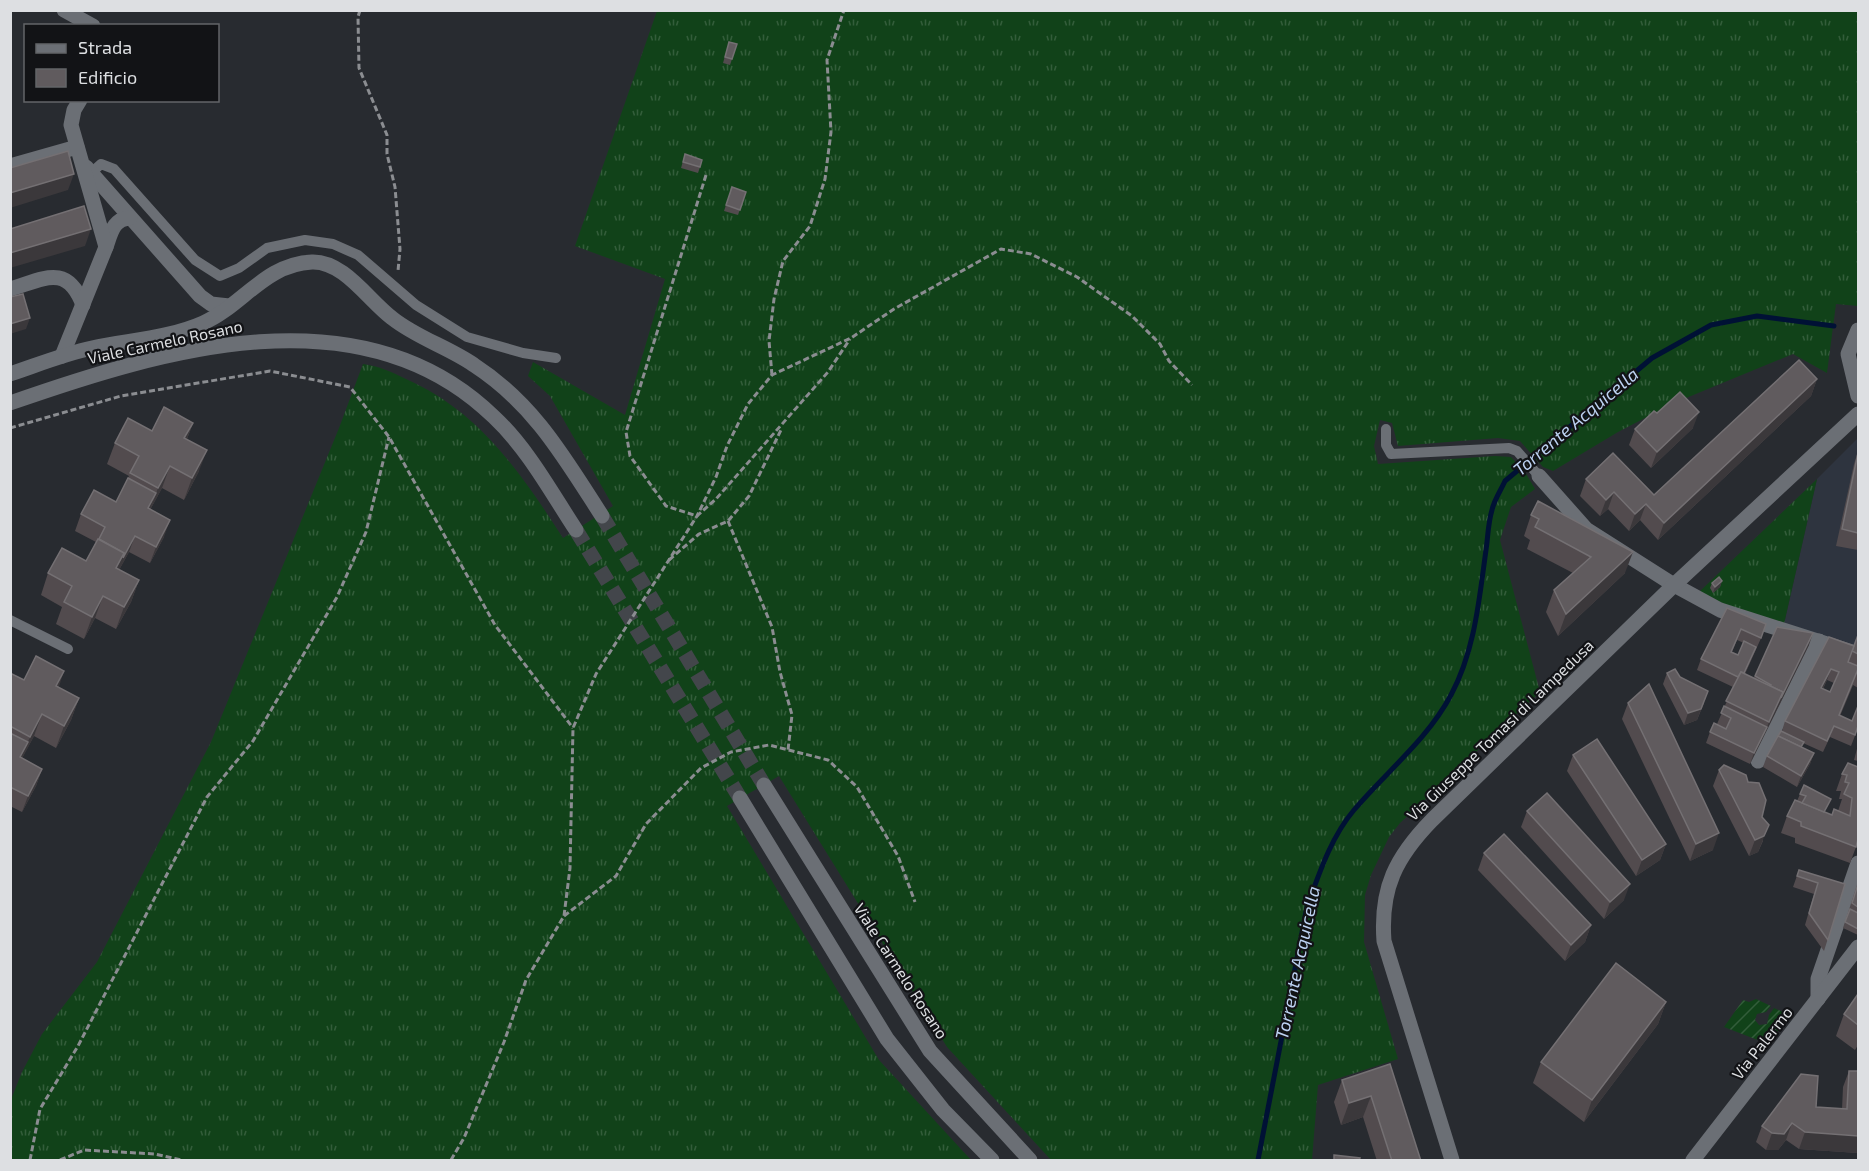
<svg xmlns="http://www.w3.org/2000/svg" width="1869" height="1171" font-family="'Exo 2',sans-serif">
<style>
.built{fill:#2e343f}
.grass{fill:url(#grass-tufts)}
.garden{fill:url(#garden-furrows)}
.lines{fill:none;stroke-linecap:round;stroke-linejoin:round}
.stream{stroke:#001135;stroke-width:5}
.secondary-tunnel{stroke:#43464b;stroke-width:15;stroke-dasharray:15 8;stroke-linecap:butt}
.path{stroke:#8b8d91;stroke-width:3;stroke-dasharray:6 3;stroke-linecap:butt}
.lane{stroke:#6b6f75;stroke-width:10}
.street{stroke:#6b6f75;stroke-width:15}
.secondary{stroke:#6b6f75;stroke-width:15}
.wall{fill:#524b4e;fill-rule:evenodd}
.shaded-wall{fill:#3b383b}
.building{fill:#605b5e;stroke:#747073;stroke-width:1.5;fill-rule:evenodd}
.labels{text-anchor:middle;stroke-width:4.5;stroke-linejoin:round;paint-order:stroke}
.street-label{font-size:16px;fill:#dddfe2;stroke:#121316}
.water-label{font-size:18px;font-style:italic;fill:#bdd2f2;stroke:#121316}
</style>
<defs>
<pattern id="grass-tufts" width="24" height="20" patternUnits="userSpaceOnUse" patternTransform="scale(1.5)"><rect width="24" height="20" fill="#114219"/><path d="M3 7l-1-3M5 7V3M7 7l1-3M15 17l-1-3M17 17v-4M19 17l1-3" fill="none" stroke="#335d3a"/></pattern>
<pattern id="garden-furrows" width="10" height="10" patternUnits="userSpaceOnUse" patternTransform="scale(1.5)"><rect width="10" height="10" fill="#114219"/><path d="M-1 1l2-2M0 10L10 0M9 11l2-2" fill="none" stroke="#335d3a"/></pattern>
</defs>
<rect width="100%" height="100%" fill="#282b30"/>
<polygon class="built" points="1858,438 1858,646 1784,624 1817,479"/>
<g class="grass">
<path d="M 657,11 L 1858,11 L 1858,306 L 1836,304 L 1827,373 L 1793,354 L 1674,403 L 1618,432 L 1553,471 L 1543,467 L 1520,441 L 1498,438 L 1398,446 L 1392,423 L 1380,420 L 1374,446 L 1378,464 L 1495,456 L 1511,457 L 1525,472 L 1535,489 L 1511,507 L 1500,540 L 1540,692 L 1400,823 L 1389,837 L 1371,875 L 1365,895 L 1364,942 L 1398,1059 L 1318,1085 L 1312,1160 L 1051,1160 L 947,1047 L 779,776 L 727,806 L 879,1060 L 971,1160 L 11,1160 L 10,1102 L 22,1072 L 42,1034 L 97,962 L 211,742 L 339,428 L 363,364 C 379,366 392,372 406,379 C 479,411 521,473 563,538 L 613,506 L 550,396 L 528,376 L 533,362 L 625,415 L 665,279 L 575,246 Z"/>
<polygon points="1817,479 1784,624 1727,608 1698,593"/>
</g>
<polygon class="garden" points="1756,999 1771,1006 1766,1012 1757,1014 1755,1020 1759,1025 1767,1024 1769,1015 1774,1008 1790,1015 1768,1044 1724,1027 1743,1000 1749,1002"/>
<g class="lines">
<path class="stream" d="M 1258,1160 L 1307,907 C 1319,874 1331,837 1354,810 C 1387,771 1427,740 1451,695 C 1475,650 1479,600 1486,550 C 1488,537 1488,523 1492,510 C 1494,500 1501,490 1505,481 L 1652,358 L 1711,325 L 1757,316 L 1834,326"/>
<g class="secondary-tunnel">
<polyline points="602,516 764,785"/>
<polyline points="576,530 740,798"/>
</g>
<g class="path">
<polyline points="360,10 358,17 359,68 387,135 387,154 395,187 400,249 398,271"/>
<polyline points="706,175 626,432 630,456 666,506 697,516 716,499 828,372 850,339"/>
<polyline points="772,375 769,341 774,299 783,261 810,226 825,179 831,132 827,60 844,10"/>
<polyline points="10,428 121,396 270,371 350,387 389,437 495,625 573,728"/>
<polyline points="728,521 772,627 780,672 792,715 788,750"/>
<polyline points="669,560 699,534 728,521 749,496 781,430"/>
<polyline points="564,916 616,876 646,824 701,768 731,752 769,745 828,760 857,787 898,856 915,902"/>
<polyline points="30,1160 40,1109 78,1046 207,797 253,741 337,597 366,532 389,437"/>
<polyline points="60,1160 84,1150 155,1154 181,1160"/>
<polyline points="451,1160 464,1138 504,1042 526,980 564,916 570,868 573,728 596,674 697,516 716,477 727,446 748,404 772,375 851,338 894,309 1001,249 1031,254 1077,277 1132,316 1160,344 1169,361 1192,385"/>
</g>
<g class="lane">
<polyline points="91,173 101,164 114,169 195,260 220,276 239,268 267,248 305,240 333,244 358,255 416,305 467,337 523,353 556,358"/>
<polyline points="1386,429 1386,445 1391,454 1509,448 1517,451 1539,476"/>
<polyline points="10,620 68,649"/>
</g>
<g class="street">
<polyline points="64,10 93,26"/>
<polyline points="10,166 77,147"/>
<polyline points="86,167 200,296 211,304 229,306"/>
<path d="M 106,247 C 111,233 113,219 130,218"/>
<path d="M 10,289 C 44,279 67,263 83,305"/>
<polyline points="1858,330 1848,354 1858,396"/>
<polyline points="62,356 106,247 71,125 74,110 80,100"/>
<polyline points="1539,476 1586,529 1674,585 1720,610 1858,654"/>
<polyline points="1758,761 1819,641"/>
<polyline points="1818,999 1818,979 1858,863"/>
<path d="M 1452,1160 L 1384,941 C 1380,888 1396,857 1432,820 L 1674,585 L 1858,414"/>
</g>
<g class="secondary">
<path d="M 10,374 C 37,365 64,354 92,348 C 129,340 169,338 203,323 C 242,306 265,264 312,262 C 344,261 368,300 392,318 C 417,338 448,347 474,365 C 534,404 564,457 602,516"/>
<path d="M 10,403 C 162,350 362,288 494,417 C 528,449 551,492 576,530"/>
<polyline points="764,785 930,1051 1030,1160"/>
<polyline points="740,798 887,1039 943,1110 992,1160"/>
<polyline points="1693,1160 1858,947"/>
</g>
</g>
<g class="wall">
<polygon points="729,42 732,59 730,65 723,63"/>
<polygon points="685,154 700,167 698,173 681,168"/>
<polygon points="732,187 746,192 738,215 724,211"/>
<polygon points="1817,379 1811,396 1658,540 1640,520 1629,531 1608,509 1600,516 1580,496 1586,479 1654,495"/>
<polygon points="1657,413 1693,428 1651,468 1629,445 1635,429"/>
<polygon points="193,423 187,439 199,471 184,500 162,488 150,510 164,537 150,563 129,552 119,570 139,580 131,602 116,629 95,618 84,639 56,624 62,607 41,595 48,573 86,561 96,542 75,531 81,514 116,502 129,476 107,464 115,443 152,431"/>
<polygon points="1858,451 1858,550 1836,546 1854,464"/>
<polygon points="1538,501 1625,573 1558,636 1546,612 1554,590 1573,573 1527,549 1530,540 1524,536 1531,515"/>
<polygon points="1722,581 1720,587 1713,593 1710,588 1712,583"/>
<path d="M 1727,608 L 1762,636 L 1745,674 L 1754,678 L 1777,627 L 1809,645 L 1750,764 L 1706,743 L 1710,732 L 1717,724 L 1733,687 L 1697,670 L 1701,659 ZM 1737,640 L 1744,643 L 1738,655 L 1732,652 Z"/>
<path d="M 1829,637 L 1858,654 L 1858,688 L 1853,685 L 1840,716 L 1852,721 L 1858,706 L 1858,728 L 1851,746 L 1830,737 L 1823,752 L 1803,743 L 1801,747 L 1814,753 L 1810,764 L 1797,787 L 1763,767 L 1767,756 L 1782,731 L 1785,721 ZM 1827,680 L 1834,683 L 1830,692 L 1823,689 Z"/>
<polygon points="10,673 24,680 59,688 79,698 71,720 56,748 34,736 22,758 42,769 36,786 22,812 10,806"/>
<polygon points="1667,673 1680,677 1704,703 1697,720 1684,725 1663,684"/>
<polygon points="1628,703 1713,850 1690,861 1622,719"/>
<polygon points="1858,745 1858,761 1854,760"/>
<polygon points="1573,755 1666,844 1660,860 1636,876 1567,771"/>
<polygon points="1858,767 1856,847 1850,863 1795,843 1795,838 1781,833 1787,816 1797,801 1804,785 1825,813 1832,815 1846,815 1838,811 1842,799 1839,799 1841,791 1836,791 1842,774"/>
<polygon points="1719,770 1762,817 1763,841 1758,852 1749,856 1713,786"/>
<polygon points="1527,811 1624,900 1604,919 1521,827"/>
<polygon points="1484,853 1591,925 1585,942 1565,961 1478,870"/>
<polygon points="1799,870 1845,884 1824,951 1805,925 1814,894 1793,887"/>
<polygon points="1858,882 1858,935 1843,928"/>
<polygon points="1858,994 1858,1045 1855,1050 1836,1036 1844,1014"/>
<polygon points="1666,1002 1658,1024 1584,1122 1533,1083 1541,1062"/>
<polygon points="1390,1064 1421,1161 1377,1161 1363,1117 1341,1125 1334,1102 1342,1080"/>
<polygon points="1849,1071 1858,1071 1858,1153 1799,1149 1786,1140 1778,1150 1766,1150 1756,1142 1762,1126 1842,1109 1843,1087"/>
</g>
<g class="shaded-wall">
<polygon points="74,174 68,190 10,208 10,193"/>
<polygon points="91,229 85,246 10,268 10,253"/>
<polygon points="30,318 26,329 10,334 10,324"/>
<polygon points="1817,379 1811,396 1658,540 1664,523"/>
<polygon points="1699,412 1693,428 1651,468 1657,452"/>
<polygon points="193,423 185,444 184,438"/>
<polygon points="207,450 199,471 184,500 192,478"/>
<polygon points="170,466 162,488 150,510 158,488"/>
<polygon points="1614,492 1608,509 1600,516 1606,500"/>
<polygon points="156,493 150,510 148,508"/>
<polygon points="1646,504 1640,520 1629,531 1635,514"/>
<polygon points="170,520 164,537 150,563 156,547"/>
<polygon points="135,536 129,552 108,590 116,568"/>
<polygon points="1633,552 1625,573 1558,636 1566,614"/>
<polygon points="139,580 131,602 116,629 124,607"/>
<polygon points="1722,581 1720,587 1713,593 1715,587"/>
<polygon points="103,596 95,618 84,639 92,617"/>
<polygon points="1813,633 1809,645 1763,738 1769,722"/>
<polygon points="1756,647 1752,658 1738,690 1742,679"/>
<polygon points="1831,669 1827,680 1817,700 1821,688"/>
<polygon points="64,671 57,693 56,686"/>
<polygon points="1708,691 1697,720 1684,725 1688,713"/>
<polygon points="79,698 71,720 56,748 64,726"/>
<polygon points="42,714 34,736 14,774 20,757"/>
<polygon points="1767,727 1763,738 1750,764 1754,753"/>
<polygon points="1814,753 1810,764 1797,787 1801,776"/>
<polygon points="42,769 36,786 22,812 28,796"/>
<polygon points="1769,825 1758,852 1749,856 1755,840"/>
<polygon points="1719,833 1713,850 1690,861 1696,844"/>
<polygon points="1666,844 1660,860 1636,876 1642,860"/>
<polygon points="1630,884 1624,900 1604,919 1610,902"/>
<polygon points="1591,925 1585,942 1565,961 1571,945"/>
<polygon points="1666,1002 1658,1024 1584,1122 1592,1100"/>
<polygon points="1371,1096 1363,1117 1341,1125 1349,1103"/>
<polygon points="1792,1123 1786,1140 1778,1150 1766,1150 1772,1133"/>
<polygon points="1805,1132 1858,1136 1858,1153 1799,1149"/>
</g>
<g class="building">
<polygon points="729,42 737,44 732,59 725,57"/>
<polygon points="68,151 74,174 10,193 10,168"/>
<polygon points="685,154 702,160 700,167 683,162"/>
<polygon points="732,187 746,192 740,210 726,205"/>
<polygon points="84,206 91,229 10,253 10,229"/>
<polygon points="23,294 30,318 10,324 10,297"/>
<polygon points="1799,360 1817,379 1664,523 1646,504 1635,514 1614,492 1606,500 1586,479 1613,453 1654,495"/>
<polygon points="1680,392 1699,412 1657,452 1635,429 1654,411 1657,413"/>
<polygon points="164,407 193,423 184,438 207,450 192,478 170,466 158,488 130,473 139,456 115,443 128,418 152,431"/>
<polygon points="1858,453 1858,533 1842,529"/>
<polygon points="128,478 156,493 148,508 170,520 156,547 135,536 123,558 124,553 99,539 105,527 81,514 94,490 116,502"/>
<polygon points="1538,501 1633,552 1566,614 1554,590 1591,557 1535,527 1539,519 1531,515"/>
<polygon points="98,539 124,553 116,568 139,580 124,607 103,596 92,617 64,602 72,586 48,573 62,548 86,561"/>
<polygon points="1719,577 1722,581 1715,587 1712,583"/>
<polygon points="1727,608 1766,624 1761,638 1741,629 1731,652 1738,655 1744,641 1756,647 1744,673 1741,672 1738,677 1701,659"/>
<polygon points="1777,627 1813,633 1781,698 1783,692 1770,686 1771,685 1755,676"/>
<polygon points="1858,635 1858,654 1852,651"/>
<path d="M 1829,637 L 1854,646 L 1848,662 L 1858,666 L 1858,669 L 1839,715 L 1852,721 L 1858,706 L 1858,726 L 1855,735 L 1834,726 L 1827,741 L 1785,721 ZM 1831,669 L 1839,672 L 1830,692 L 1821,688 Z"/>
<polygon points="36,656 64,671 56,686 79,698 64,726 42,714 30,737 10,726 10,706 11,704 10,704 10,673 24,680"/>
<polygon points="1675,669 1680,677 1708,691 1701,709 1688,713 1667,673"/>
<polygon points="1741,672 1783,692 1769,722 1726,701"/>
<polygon points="1649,684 1719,833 1696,844 1628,703"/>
<polygon points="1724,706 1767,727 1754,753 1710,732 1714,723 1726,729 1731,718 1721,713"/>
<polygon points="1781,731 1804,742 1801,747 1778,736"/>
<polygon points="10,733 28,742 20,757 42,769 28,796 10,787"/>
<polygon points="1778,736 1814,753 1801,776 1767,756"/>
<polygon points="1597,739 1666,844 1642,860 1573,755"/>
<polygon points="1848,763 1858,767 1858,839 1856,847 1801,826 1801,822 1787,816 1795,800 1832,815 1834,809 1850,816 1852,798 1844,794 1849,783 1845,782 1847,775 1842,774"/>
<polygon points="1724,765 1746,775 1748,782 1759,783 1766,800 1762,817 1769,825 1764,836 1755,840 1719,770"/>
<polygon points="1804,785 1831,799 1824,812 1802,803 1806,796 1800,794"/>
<polygon points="1547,793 1630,884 1610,902 1527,811"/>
<polygon points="1504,834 1591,925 1571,945 1484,853"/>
<polygon points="1799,870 1845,884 1828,940 1809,913 1818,883 1797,876"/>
<polygon points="1858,884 1858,907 1852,903"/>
<polygon points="1850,909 1858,913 1858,929 1845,922"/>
<polygon points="1616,963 1666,1002 1592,1100 1541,1062"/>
<polygon points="1858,994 1858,1025 1844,1014"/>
<polygon points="1390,1064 1421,1161 1392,1161 1371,1096 1349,1103 1342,1080"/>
<polygon points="1849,1071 1858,1071 1858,1136 1805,1132 1792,1123 1784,1134 1772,1133 1762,1126 1801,1074 1818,1076 1816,1107 1847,1109"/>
<polygon points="1334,1155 1360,1158 1359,1161 1334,1161"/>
</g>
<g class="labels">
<g class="street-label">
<text transform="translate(165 342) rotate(-12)" y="6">Viale Carmelo Rosano</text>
<text transform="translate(1500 730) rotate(-44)" y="6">Via Giuseppe Tomasi di Lampedusa</text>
<text transform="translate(901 971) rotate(57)" y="6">Viale Carmelo Rosano</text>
<text transform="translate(1762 1043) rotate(-52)" y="6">Via Palermo</text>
</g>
<g class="water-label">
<text transform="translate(1576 422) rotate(-40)" y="6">Torrente Acquicella</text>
<text transform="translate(1298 963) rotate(-78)" y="6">Torrente Acquicella</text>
</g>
</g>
<rect width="1869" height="1171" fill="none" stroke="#dddfe2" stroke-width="24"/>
<rect x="24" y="24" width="195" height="78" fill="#121316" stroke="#636568" stroke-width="1.5"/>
<rect x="36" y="44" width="30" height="9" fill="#6b6f75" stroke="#636568" stroke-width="1.5"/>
<text x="78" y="54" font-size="18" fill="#dddfe2">Strada</text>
<rect x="36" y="69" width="30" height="18" fill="#605b5e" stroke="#636568" stroke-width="1.5"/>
<text x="78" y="84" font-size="18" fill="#dddfe2">Edificio</text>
</svg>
